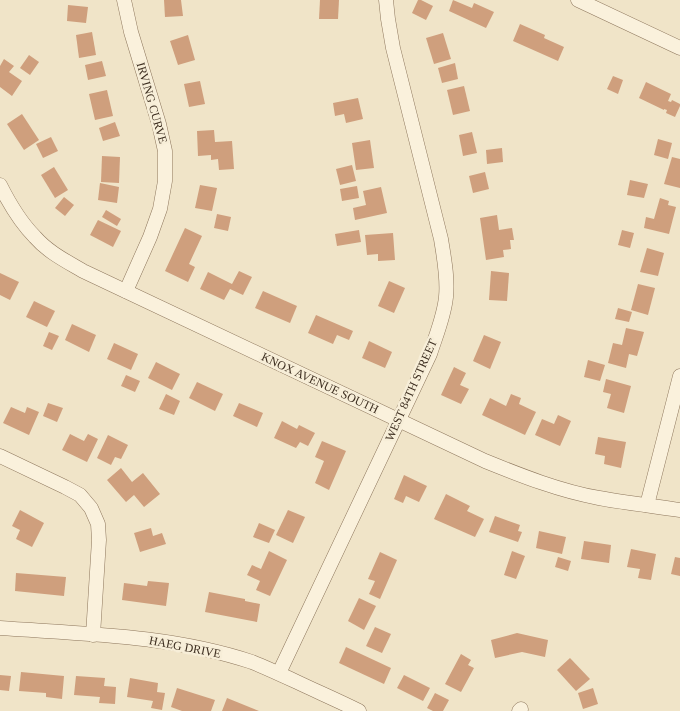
<svg xmlns="http://www.w3.org/2000/svg" width="680" height="711" font-family="'Times New Roman',serif">
<style>
.building{fill:#cf9f7d}
.lines{fill:none;stroke-linecap:round;stroke-linejoin:round}
.minor-casing{stroke:#8d765c;stroke-width:15}
.minor{stroke:#faf1dc;stroke-width:14}
.labels{text-anchor:middle;stroke-width:5;stroke-linejoin:round;paint-order:stroke}
.street-label{font-size:12px;fill:#3d2e20;stroke:#f7eed8}
</style>
<rect width="100%" height="100%" fill="#f0e4c8"/>
<g class="building">
<polygon points="164,0 181,0 183,16 165,17"/>
<polygon points="320,0 339,0 338,19 319,19"/>
<polygon points="418,0 421,0 433,6 426,20 412,13"/>
<polygon points="453,0 472,8 474,3 494,12 486,28 449,11"/>
<polygon points="68,5 88,7 86,23 67,21"/>
<polygon points="520,24 545,35 544,38 564,47 558,61 513,41"/>
<polygon points="92,32 96,55 79,58 76,35"/>
<polygon points="443,33 451,59 434,64 426,38"/>
<polygon points="188,35 195,60 178,65 170,41"/>
<polygon points="29,55 39,62 30,75 20,68"/>
<polygon points="4,59 14,66 9,72 22,81 12,96 0,87 0,66"/>
<polygon points="102,61 106,76 88,80 85,65"/>
<polygon points="455,63 458,79 442,83 438,68"/>
<polygon points="613,76 623,80 618,94 607,89"/>
<polygon points="200,81 205,104 189,107 184,84"/>
<polygon points="646,82 671,94 668,101 671,102 672,100 680,104 680,106 675,117 666,113 667,110 664,109 664,110 639,98"/>
<polygon points="464,86 470,111 453,115 447,90"/>
<polygon points="107,90 113,116 95,120 89,94"/>
<polygon points="358,98 363,119 346,123 344,114 335,116 333,103"/>
<polygon points="22,114 39,140 24,150 7,124"/>
<polygon points="115,122 120,136 103,141 99,128"/>
<polygon points="214,130 215,142 232,141 234,169 219,170 218,159 211,160 211,155 198,156 197,131"/>
<polygon points="472,132 477,153 463,156 459,135"/>
<polygon points="51,137 58,151 43,158 36,144"/>
<polygon points="658,139 672,143 668,159 654,155"/>
<polygon points="370,140 374,168 356,170 352,143"/>
<polygon points="502,148 503,162 487,164 486,150"/>
<polygon points="102,156 120,157 119,183 101,182"/>
<polygon points="672,157 680,159 680,188 664,184"/>
<polygon points="352,165 356,181 340,185 336,169"/>
<polygon points="54,167 68,190 55,198 41,175"/>
<polygon points="485,172 489,189 473,193 469,176"/>
<polygon points="630,180 648,184 644,198 627,195"/>
<polygon points="100,183 119,187 117,203 98,200"/>
<polygon points="200,185 217,188 212,211 195,208"/>
<polygon points="357,186 359,198 342,201 340,189"/>
<polygon points="381,187 387,213 355,220 353,208 366,205 363,191"/>
<polygon points="64,197 74,205 65,216 55,208"/>
<polygon points="660,198 669,201 668,205 676,207 669,234 644,228 646,217 654,219"/>
<polygon points="106,210 121,219 117,226 102,217"/>
<polygon points="217,214 231,217 228,231 214,228"/>
<polygon points="497,215 499,230 512,228 514,240 510,240 511,249 503,250 504,257 486,260 480,218"/>
<polygon points="98,220 121,231 113,247 90,235"/>
<polygon points="185,228 202,236 189,264 195,267 188,282 165,271"/>
<polygon points="359,230 361,242 337,246 335,234"/>
<polygon points="622,230 634,233 630,248 618,245"/>
<polygon points="393,233 395,260 378,261 378,254 367,255 365,235"/>
<polygon points="647,248 664,253 658,276 640,272"/>
<polygon points="239,271 252,277 243,295 230,289 224,300 200,289 208,272 232,284"/>
<polygon points="491,271 509,273 507,301 489,300"/>
<polygon points="0,273 19,282 10,300 0,295"/>
<polygon points="389,281 405,288 394,313 378,306"/>
<polygon points="638,284 655,288 648,315 631,310"/>
<polygon points="263,291 297,306 290,323 255,308"/>
<polygon points="34,301 55,311 47,327 26,317"/>
<polygon points="618,308 632,312 629,322 615,319"/>
<polygon points="316,315 353,331 349,340 337,335 333,344 308,333"/>
<polygon points="72,324 96,335 89,352 65,340"/>
<polygon points="626,328 644,332 637,356 629,354 626,368 608,363 613,343 622,345"/>
<polygon points="49,332 59,336 52,350 43,346"/>
<polygon points="484,335 501,342 490,369 473,361"/>
<polygon points="369,341 392,352 385,368 362,358"/>
<polygon points="114,343 138,354 131,370 107,359"/>
<polygon points="588,360 605,365 600,381 584,377"/>
<polygon points="156,362 180,374 172,390 148,378"/>
<polygon points="454,367 466,373 460,385 469,389 461,404 441,395"/>
<polygon points="126,375 140,381 135,392 121,386"/>
<polygon points="606,379 631,386 624,413 607,408 611,394 603,392"/>
<polygon points="197,382 223,394 215,411 189,398"/>
<polygon points="166,394 180,401 174,415 159,409"/>
<polygon points="511,394 521,398 519,404 536,412 525,435 482,415 490,398 506,406"/>
<polygon points="48,403 63,408 57,422 43,416"/>
<polygon points="239,403 263,413 257,427 233,416"/>
<polygon points="11,407 25,413 27,407 39,412 29,435 3,423"/>
<polygon points="558,415 571,421 560,446 535,435 542,419 554,424"/>
<polygon points="282,421 297,429 299,425 315,433 308,446 300,442 296,448 274,438"/>
<polygon points="70,434 84,441 88,434 98,439 87,462 62,450"/>
<polygon points="108,435 128,445 121,459 115,457 111,465 97,458"/>
<polygon points="598,437 626,442 621,468 604,464 605,456 595,454"/>
<polygon points="322,441 346,451 329,490 315,483 324,461 315,457"/>
<polygon points="121,468 132,482 143,473 160,494 144,507 134,495 126,502 107,480"/>
<polygon points="404,475 427,486 419,502 406,496 403,503 394,499"/>
<polygon points="446,494 470,506 467,511 484,519 475,537 434,519"/>
<polygon points="20,510 44,523 32,547 16,539 20,530 12,526"/>
<polygon points="288,510 305,517 293,543 276,535"/>
<polygon points="495,516 520,525 518,531 522,532 518,542 489,532"/>
<polygon points="259,523 275,530 269,543 253,537"/>
<polygon points="151,528 153,536 162,533 166,544 140,552 134,533"/>
<polygon points="539,531 566,537 562,554 536,548"/>
<polygon points="584,541 611,545 609,563 581,559"/>
<polygon points="631,549 656,554 651,580 638,578 640,569 627,567"/>
<polygon points="269,551 287,560 270,596 256,590 260,581 247,575 252,565 261,569"/>
<polygon points="512,551 525,556 516,579 504,575"/>
<polygon points="380,552 397,560 380,599 369,594 375,581 368,579"/>
<polygon points="558,557 571,561 568,571 555,567"/>
<polygon points="675,557 680,558 680,576 671,574"/>
<polygon points="16,573 66,577 64,596 15,591"/>
<polygon points="148,581 169,583 166,606 122,600 124,583 147,586"/>
<polygon points="209,592 245,599 245,601 260,604 257,622 205,612"/>
<polygon points="359,598 376,606 364,630 348,621"/>
<polygon points="375,627 391,634 382,653 366,646"/>
<polygon points="517,633 548,640 545,657 522,652 495,658 491,640"/>
<polygon points="346,647 391,668 384,684 339,663"/>
<polygon points="461,654 471,660 468,665 474,668 461,692 445,684"/>
<polygon points="570,658 590,679 576,691 557,670"/>
<polygon points="21,672 64,676 62,699 46,697 46,693 19,691"/>
<polygon points="0,675 11,676 9,691 0,690"/>
<polygon points="404,675 430,688 423,701 397,688"/>
<polygon points="76,676 105,678 104,686 116,687 115,704 99,703 100,697 74,695"/>
<polygon points="130,678 158,683 157,692 165,693 162,710 151,708 153,701 127,697"/>
<polygon points="177,688 215,700 211,711 182,711 171,707"/>
<polygon points="593,688 598,704 583,709 578,693"/>
<polygon points="435,693 449,700 443,711 433,711 427,708"/>
<polygon points="227,698 259,711 222,711"/>
</g>
<g class="lines">
<g class="minor-casing">
<g id="minor">
<polyline points="124,0 131,32 159,124 165,151 165,181 160,209 150,237 126,291"/>
<polyline points="578,0 680,48"/>
<path d="M 0,185 C 9,203 20,222 35,237 C 48,252 66,261 83,271 L 485,461 C 522,476 560,491 599,498 C 626,503 653,506 680,510"/>
<polyline points="0,456 65,487 80,495 91,508 98,524 99,540 93,635"/>
<polyline points="647,505 680,376"/>
<path d="M 0,628 C 85,634 171,635 252,662 C 267,668 282,675 297,682 C 318,692 339,701 359,711"/>
<path d="M 279,673 L 430,354 C 436,335 444,317 446,297 C 448,278 444,258 441,239 L 393,48 L 388,19 L 386,0"/>
<polyline points="519,711 521,709"/>
</g>
</g>
<use href="#minor" class="minor"/>
</g>
<g class="labels">
<g class="street-label">
<text transform="translate(152 103) rotate(74)" y="4">IRVING CURVE</text>
<text transform="translate(320 383) rotate(25)" y="4">KNOX AVENUE SOUTH</text>
<text transform="translate(411 390) rotate(-66)" y="4">WEST 84TH STREET</text>
<text transform="translate(185 647) rotate(11)" y="4">HAEG DRIVE</text>
</g>
</g>
</svg>
